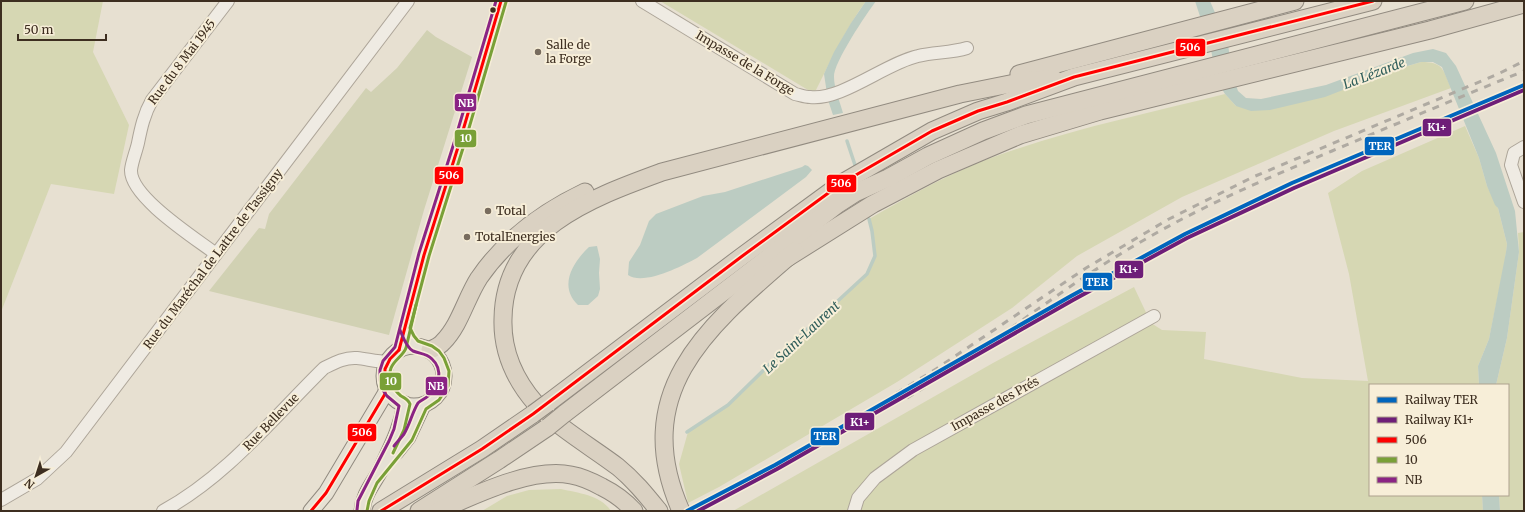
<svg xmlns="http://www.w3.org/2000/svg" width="1525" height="512" font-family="Merriweather,serif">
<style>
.green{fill:#d6d7b3}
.cemetery{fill:#d1d1b3}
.water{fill:#bcccc2}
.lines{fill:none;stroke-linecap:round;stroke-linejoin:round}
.stream{stroke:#bcccc2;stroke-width:3.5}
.minor-casing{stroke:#ada599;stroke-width:14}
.major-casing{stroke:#928b80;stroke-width:17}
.highway-casing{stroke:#928b80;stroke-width:19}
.minor{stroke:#efebe3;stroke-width:12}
.major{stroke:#e6e1d4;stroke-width:15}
.highway{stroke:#dad1c2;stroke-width:17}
.rail{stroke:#afaaa2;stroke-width:3;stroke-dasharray:7 7;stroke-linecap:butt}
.highway-bridge-casing{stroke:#928b80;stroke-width:19;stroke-linecap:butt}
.highway-bridge{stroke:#dad1c2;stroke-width:17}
.bus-1-casing{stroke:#f7eed8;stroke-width:6}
.bus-2-casing{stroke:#f7eed8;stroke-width:6}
.bus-3-casing{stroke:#f7eed8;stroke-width:6}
.bus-1{stroke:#f00;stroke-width:3}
.bus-2{stroke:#79a037;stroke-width:3}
.bus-3{stroke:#8a2484;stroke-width:3}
.rail-1-casing{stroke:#f7eed8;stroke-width:7}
.rail-2-casing{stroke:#f7eed8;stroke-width:7}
.rail-1{stroke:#0065bd;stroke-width:4}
.rail-2{stroke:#6e1e78;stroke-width:4}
.bus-dot{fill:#3d2e20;stroke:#f7eed8;stroke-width:1.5}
.poi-dot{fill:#786c5e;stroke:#f7eed8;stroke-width:1.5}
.labels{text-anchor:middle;stroke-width:4;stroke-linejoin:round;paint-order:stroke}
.poi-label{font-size:12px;fill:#3d2e20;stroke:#f7eed8;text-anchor:start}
.street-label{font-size:12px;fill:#3d2e20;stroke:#f7eed8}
.water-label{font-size:13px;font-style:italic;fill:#2f5d5a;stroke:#f7eed8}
.line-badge{stroke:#f7eed8;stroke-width:1.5}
.badge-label{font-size:11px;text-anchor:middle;font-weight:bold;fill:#fff}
</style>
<rect width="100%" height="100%" fill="#e7e0d1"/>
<g class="green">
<polygon points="1,1 103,1 93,52 129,125 114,194 51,184 1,312"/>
<path d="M 660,1 L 866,1 C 845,30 832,58 816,90 L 813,93 Z"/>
<path d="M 1421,62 C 1444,62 1443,70 1451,88 L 1334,131 L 1182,197 L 1077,256 L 1012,308 L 897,382 L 719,487 L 688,503 L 679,464 L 688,432 L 728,405 L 776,358 L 867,274 L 875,256 L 872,231 L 869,219 C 911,195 953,171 999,155 C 1072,129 1149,113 1225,94 L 1236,106 L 1278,105 Z"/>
<polygon points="1465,126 1479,158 1487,186 1498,208 1507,244 1505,261 1489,339 1478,366 1479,385 1370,385 1370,495 1482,495 1483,511 733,511 993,363 1134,287 1151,323 1162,330 1206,332 1204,359 1302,378 1368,381 1349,274 1328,193 1362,171"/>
<polygon points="1524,232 1524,511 1500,511 1499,495 1508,495 1508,385 1496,385 1507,338 1519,252 1518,233"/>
<path d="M 561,489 C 578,493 601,495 611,511 L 482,511 L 507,496 L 529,490 Z"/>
</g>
<polygon class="cemetery" points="427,30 436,37 472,57 424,210 389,335 209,291 259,228 265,229 269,214 366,88 371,92 397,68"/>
<g class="water">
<path d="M 866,1 L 876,1 C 867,13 833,63 834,77 C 834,88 840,102 843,113 L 833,115 L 828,100 L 824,74 L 834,52 L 851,23 Z"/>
<polygon points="1195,1 1210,1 1228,43 1231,70 1238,91 1246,98 1261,99 1326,85 1413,53 1433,49 1446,53 1456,66 1496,153 1515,211 1519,252 1507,338 1496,385 1479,385 1478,366 1489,339 1506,252 1507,244 1498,208 1495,205 1487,186 1479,158 1442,67 1433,62 1421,62 1394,70 1325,97 1270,110 1251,111 1236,106 1225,94 1217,81 1211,50"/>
<path d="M 805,165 L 808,166 L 812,170 L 806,177 L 697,258 C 682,266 644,286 628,275 L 629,262 L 640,245 L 649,221 L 656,214 L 703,196 L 725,192 L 802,167 Z"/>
<path d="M 597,246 L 600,259 L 599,273 L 600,289 L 598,296 L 588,305 L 578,305 C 558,286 573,262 589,247 Z"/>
<polygon points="1482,495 1499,495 1500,511 1483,511"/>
</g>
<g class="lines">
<g class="stream">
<polyline points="847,141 855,165"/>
<polyline points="687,432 728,405 776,358 867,274 875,256 872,231 869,219"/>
</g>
<g class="minor-casing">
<g id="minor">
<path d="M 642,1 L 795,94 C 800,95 805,97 810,97 C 841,101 886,63 918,56 C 934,52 951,53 967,48"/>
<polyline points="1524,147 1514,153 1511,165 1524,202"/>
<path d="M 216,254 C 195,238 130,197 131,170 C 132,161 136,152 138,143 C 141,128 144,114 152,100 L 228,1"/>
<polyline points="405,328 410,340 415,346"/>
<polyline points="399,350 424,255 459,144 501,1"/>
<polyline points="1,500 37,479 66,452 408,1"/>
<path d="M 163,511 C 226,477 273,418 324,368 C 334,363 345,357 357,358 C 367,359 377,362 388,362"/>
<polyline points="854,511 858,498 875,478 913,450 1154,316"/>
</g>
</g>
<g class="major-casing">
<g id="major">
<circle cx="414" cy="376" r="30"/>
<polyline points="396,452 408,437 423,405"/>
<polyline points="311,511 326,493 385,394 387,388"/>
<path d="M 362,511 C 363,494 374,483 381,469 C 391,447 401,429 405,404"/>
</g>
</g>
<g class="highway-casing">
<g id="highway">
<polyline points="1019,74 1295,1"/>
<polyline points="787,258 873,204 938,170 1020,135 1100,111 1430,30 1524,4"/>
<path d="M 430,350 C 435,348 440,346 443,342 C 460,325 466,298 479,278 C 505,240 543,212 585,192"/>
<polyline points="548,403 741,257 842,183 932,131 978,111 1007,102 1074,77 1373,1"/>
<polyline points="564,414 838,204 855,193 888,178 928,156 983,131 1026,115 1465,1"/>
<polyline points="381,511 482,449 533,414"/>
<polyline points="419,511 499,460 548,427"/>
<path d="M 438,511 C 475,495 531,467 571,475 C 582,477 593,482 602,487 C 614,493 625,501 634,511"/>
<path d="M 659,511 C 646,495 634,480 618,467 C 593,448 557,427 536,404 C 515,380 502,352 503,319 C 504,229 591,198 662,172 L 960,94 L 1030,80 L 1054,79"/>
<path d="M 681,511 C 627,389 712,323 795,251"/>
</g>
</g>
<use href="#minor" class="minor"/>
<use href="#major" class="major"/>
<use href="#highway" class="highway"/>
<g class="rail">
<path d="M 907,398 C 991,347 1065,284 1151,236 C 1209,203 1270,177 1332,151 C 1396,124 1460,97 1524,71"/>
<polyline points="837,430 936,369 1086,268 1169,219 1253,177 1498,74 1524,61"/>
</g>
<g class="highway-bridge-casing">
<g id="highway-bridge">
<polyline points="533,414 548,403"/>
<polyline points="548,427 564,414"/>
</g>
</g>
<use href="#highway-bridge" class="highway-bridge"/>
<g class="bus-1-casing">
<g id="bus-1">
<polyline points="399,350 424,255 459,144 501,1"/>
<polyline points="311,511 326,493 385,394 385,369 390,359 399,350"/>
<polyline points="381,511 482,449 533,414 741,257 842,183 932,131 978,111 1007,102 1074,77 1373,1"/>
</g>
</g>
<g class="bus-2-casing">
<g id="bus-2">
<path d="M 393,453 L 404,430 L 410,404 C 408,399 405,398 401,396 C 393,389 387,379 391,368 C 394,360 403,356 406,348 L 416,305"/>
<polyline points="367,511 369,501 377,483 412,440 426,409 439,400 448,386 449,371 444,358 439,351 432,346 418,341 414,336 410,328 429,256 464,145 506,2"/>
</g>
</g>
<g class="bus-3-casing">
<g id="bus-3">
<path d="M 394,446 C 397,442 401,438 404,434 C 410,424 412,413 418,403 C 421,400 425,399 428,396 C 440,388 443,369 432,359 C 426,353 420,354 413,351 C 406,347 403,337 400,330"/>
<polyline points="357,510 358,501 389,441 394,429 399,406 387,396 382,389 380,380 380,370 383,361 395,347 419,253 454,143 496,1"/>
</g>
</g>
<use href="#bus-1" class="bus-1"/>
<use href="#bus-2" class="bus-2"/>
<use href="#bus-3" class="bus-3"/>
<g class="rail-1-casing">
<polyline id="rail-1" points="687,511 775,465 1071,296 1185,234 1292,183 1524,85"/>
</g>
<g class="rail-2-casing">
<polyline id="rail-2" points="698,511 777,469 1073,300 1187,238 1294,188 1524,90"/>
</g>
<use href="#rail-1" class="rail-1"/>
<use href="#rail-2" class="rail-2"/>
</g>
<circle class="bus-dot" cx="493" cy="10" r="3.5"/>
<g class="poi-dot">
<circle cx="538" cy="52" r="4"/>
<circle cx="488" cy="211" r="4"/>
<circle cx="467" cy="237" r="4"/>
</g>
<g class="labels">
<g class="poi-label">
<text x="546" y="49">Salle de<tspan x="546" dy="14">la Forge</tspan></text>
<text x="496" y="215">Total</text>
<text x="475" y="241">TotalEnergies</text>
</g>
<g class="street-label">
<text transform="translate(182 62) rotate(-53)" y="4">Rue du 8 Mai 1945</text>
<text transform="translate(745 63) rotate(31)" y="4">Impasse de la Forge</text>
<text transform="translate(213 259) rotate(-53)" y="4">Rue du Maréchal de Lattre de Tassigny</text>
<text transform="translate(995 404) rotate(-29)" y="4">Impasse des Prés</text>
<text transform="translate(271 422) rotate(-46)" y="4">Rue Bellevue</text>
</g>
<g class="water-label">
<text transform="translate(1374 73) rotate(-21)" y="5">La Lézarde</text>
<text transform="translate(801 337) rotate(-43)" y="5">Le Saint-Laurent</text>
</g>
</g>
<g class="line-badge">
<rect x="1175" y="38" width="31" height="19" rx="4" fill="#f00"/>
<rect x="454" y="93" width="23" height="19" rx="4" fill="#8a2484"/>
<rect x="1422" y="118" width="30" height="19" rx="4" fill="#6e1e78"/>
<rect x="454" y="129" width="23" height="19" rx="4" fill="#79a037"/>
<rect x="1364" y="136" width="31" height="20" rx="4" fill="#0065bd"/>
<rect x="434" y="166" width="30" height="19" rx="4" fill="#f00"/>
<rect x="826" y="174" width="31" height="19" rx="4" fill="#f00"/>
<rect x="1114" y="260" width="30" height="19" rx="4" fill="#6e1e78"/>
<rect x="1082" y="272" width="31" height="19" rx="4" fill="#0065bd"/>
<rect x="379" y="372" width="23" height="19" rx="4" fill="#79a037"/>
<rect x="425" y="376" width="23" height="20" rx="4" fill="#8a2484"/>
<rect x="844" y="412" width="31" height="19" rx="4" fill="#6e1e78"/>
<rect x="347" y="423" width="30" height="19" rx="4" fill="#f00"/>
<rect x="810" y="427" width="30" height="19" rx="4" fill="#0065bd"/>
</g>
<g class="badge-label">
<text x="1190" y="51">506</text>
<text x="466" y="107">NB</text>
<text x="1437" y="131">K1+</text>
<text x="466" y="142">10</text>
<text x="1380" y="150">TER</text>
<text x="449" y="179">506</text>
<text x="841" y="187">506</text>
<text x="1129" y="273">K1+</text>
<text x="1097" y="286">TER</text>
<text x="391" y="385">10</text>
<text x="436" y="390">NB</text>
<text x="860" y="426">K1+</text>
<text x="362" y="436">506</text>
<text x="825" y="440">TER</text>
</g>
<rect width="1525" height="512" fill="none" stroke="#3d2e20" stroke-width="4"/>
<rect x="1369" y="384" width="140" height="112" fill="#f7eed8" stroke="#ada18e"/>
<rect x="1377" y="397" width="20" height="6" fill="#0065bd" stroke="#ada18e"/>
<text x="1405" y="404" font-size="12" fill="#3d2e20">Railway TER</text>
<rect x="1377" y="417" width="20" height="6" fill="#6e1e78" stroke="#ada18e"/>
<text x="1405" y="424" font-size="12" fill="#3d2e20">Railway K1+</text>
<rect x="1377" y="437" width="20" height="6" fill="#ff0000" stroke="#ada18e"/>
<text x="1405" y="444" font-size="12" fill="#3d2e20">506</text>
<rect x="1377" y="457" width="20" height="6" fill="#79a037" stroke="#ada18e"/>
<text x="1405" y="464" font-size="12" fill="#3d2e20">10</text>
<rect x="1377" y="477" width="20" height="6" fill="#8a2484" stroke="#ada18e"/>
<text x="1405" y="484" font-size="12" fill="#3d2e20">NB</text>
<g transform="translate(36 476) rotate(219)" stroke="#f7eed8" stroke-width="3" paint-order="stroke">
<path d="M0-3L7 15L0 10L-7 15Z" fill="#3d2e20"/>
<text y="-6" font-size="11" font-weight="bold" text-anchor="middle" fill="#3d2e20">N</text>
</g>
<path d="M18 34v6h88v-6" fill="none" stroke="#3d2e20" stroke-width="2"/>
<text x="24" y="34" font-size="12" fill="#3d2e20" stroke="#f7eed8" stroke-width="3" paint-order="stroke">50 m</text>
</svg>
